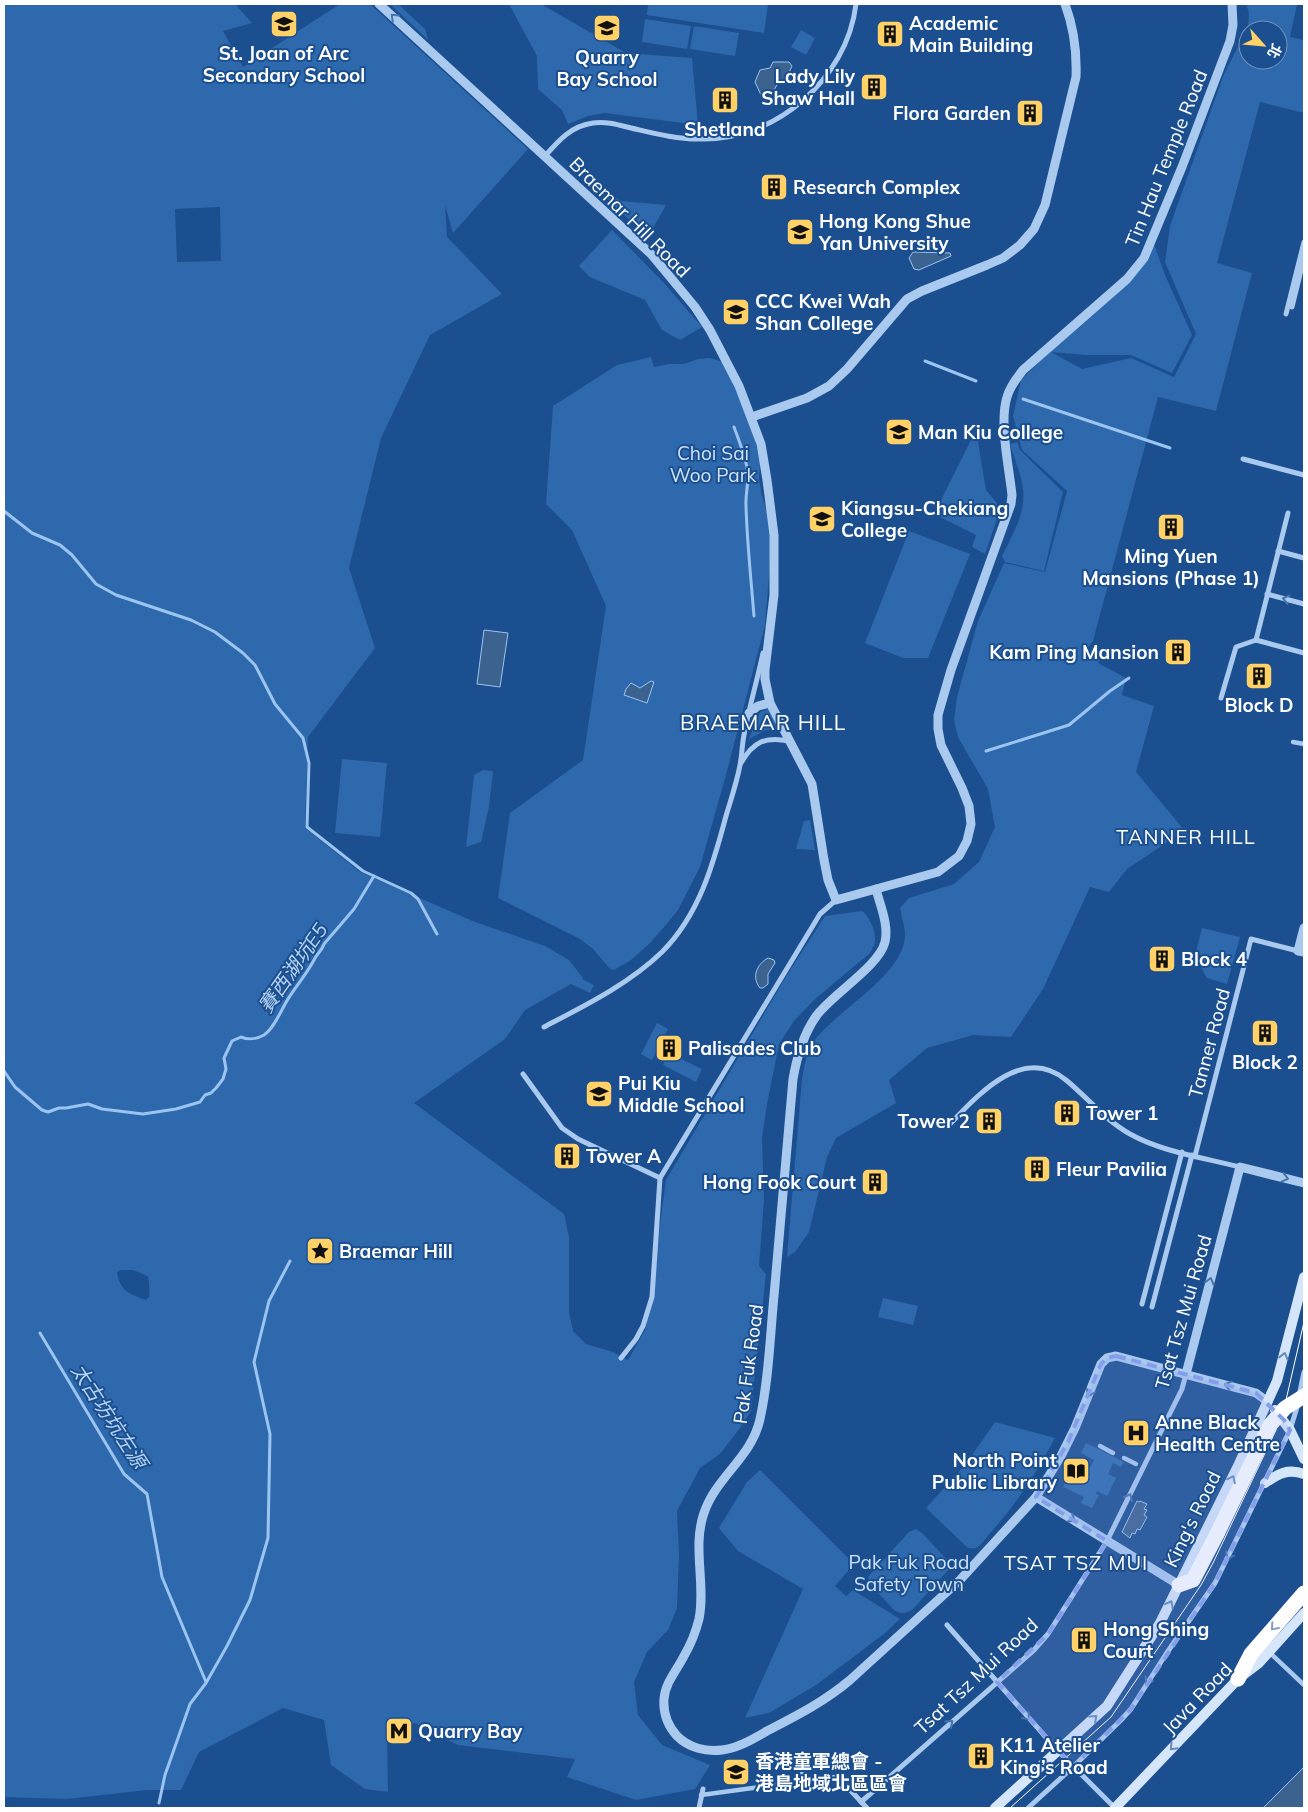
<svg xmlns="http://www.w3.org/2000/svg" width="1308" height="1812" font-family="Mulish,'Noto Sans TC',sans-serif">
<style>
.green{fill:#2e69ad;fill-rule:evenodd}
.water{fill:#3c6290;stroke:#9cc4f0}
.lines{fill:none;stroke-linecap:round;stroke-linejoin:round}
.stream{stroke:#9cc4f0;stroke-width:3}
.pedestrian{stroke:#a9c9ee;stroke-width:4.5}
.minor{stroke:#a9c9ee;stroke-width:5}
.tertiary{stroke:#a9c9ee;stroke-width:9}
.secondary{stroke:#d6e6fa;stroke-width:10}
.motorway{stroke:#fff;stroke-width:15}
.tram{stroke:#fff;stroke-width:1}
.motorway-bridge{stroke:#fff;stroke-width:15}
.oneway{stroke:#4674ac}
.oneway2{stroke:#668bba}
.oneway3{stroke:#829ec1}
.marked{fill:#839eea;fill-opacity:0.2;stroke:#839eea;stroke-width:4;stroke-dasharray:10 6;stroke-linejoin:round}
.labels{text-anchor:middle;stroke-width:4;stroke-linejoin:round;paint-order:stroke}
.poi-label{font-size:19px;font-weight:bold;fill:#fff;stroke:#1b4f8f;text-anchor:start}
.street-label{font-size:19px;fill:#fff;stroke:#1b4f8f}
.park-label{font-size:19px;fill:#cfe3fa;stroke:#1b4f8f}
.neighbourhood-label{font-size:20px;letter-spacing:1px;fill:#fff;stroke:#1b4f8f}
.water-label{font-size:20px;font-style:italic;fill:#b5d3f5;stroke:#1b4f8f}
.quarter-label{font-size:21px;letter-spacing:1px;fill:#fff;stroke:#1b4f8f}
</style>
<rect width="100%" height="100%" fill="#1b4f8f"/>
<g class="green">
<path d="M 4,4 L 235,4 L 252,23 L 223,31 L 243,67 L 340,4 L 370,4 L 528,149 L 453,233 L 445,205 L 447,237 L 502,294 L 430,335 L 381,438 L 349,568 L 375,648 L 308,737 L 305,828 L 360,872 L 475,922 L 545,946 L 569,960 L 583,978 L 582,979 L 594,985 L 590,993 L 571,984 L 525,1010 L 505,1039 L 414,1103 L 564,1214 L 569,1237 L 569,1312 L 573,1331 L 586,1344 L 613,1352 L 628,1360 L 645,1330 L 647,1322 L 666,1180 L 787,975 L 825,916 L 862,911 C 868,915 875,929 875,937 C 876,943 873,948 870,953 L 814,1000 L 794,1021 L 779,1044 L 767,1104 L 762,1138 L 764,1200 L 759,1266 L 766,1274 L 751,1411 L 740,1428 L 720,1454 L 700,1468 L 677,1511 L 679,1555 L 677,1608 L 668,1630 L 647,1652 L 634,1682 L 638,1715 L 662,1745 L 710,1765 L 695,1789 L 636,1800 L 567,1777 L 575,1759 L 458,1745 L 415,1723 L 387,1737 L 388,1792 L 365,1789 L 331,1765 L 324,1720 L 283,1708 L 199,1752 L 181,1790 L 147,1790 L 67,1799 L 4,1797 ZM 220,207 L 221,261 L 177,262 L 175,209 ZM 121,1270 L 133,1270 L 148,1276 C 149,1283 150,1290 149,1297 L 146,1300 C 129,1294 120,1291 117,1272 Z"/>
<polygon points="394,4 398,4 425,29 428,40 392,6"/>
<polygon points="509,4 541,4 626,53 692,58 698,125 605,113 588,116 568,124 562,110 538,89 537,56"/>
<polygon points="648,4 768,4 764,33 647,15"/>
<path d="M 1246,4 L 1297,4 L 1290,37 L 1304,40 L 1304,113 L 1260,102 L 1217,263 L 1252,273 L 1216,411 L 1158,397 L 1093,641 L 1088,648 L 1093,652 L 1097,647 L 1105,653 L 1098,663 L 1126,678 L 1122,695 L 1154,706 L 1136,772 L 1194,842 L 1175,837 L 1127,869 L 1109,892 L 1090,887 L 1043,989 L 1011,1037 L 973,1035 L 927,1048 L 889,1080 L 896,1103 L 836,1138 L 827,1157 L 809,1232 L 795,1252 L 787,1257 L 802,1079 C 804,1066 807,1051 815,1040 C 837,1010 906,974 905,934 C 905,926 901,916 900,908 L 909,898 L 954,884 L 979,862 L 995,827 L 988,789 L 958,737 L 954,720 L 957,697 L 978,621 L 1004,563 L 1045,572 L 1067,491 L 1022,450 L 1013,416 L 1021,380 L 1049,352 L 1094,312 L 1154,244 L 1165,275 L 1192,335 L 1172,373 L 1131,355 L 1086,355 L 1051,352 L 1082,369 L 1131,358 L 1174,377 L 1196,334 L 1165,262 L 1170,226 L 1224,74 L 1248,27 L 1249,13 ZM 1248,30 L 1278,30 L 1278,60 L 1248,60 Z"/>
<polygon points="645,19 691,26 687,49 642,42"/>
<polygon points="694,26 739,33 735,56 690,49"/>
<polygon points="801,30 815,38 806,55 791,47"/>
<polygon points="611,195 621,201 666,205 648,237 605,197"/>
<polygon points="612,230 663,282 702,327 680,340 662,330 645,300 590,277 579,266"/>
<polygon points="651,357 654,367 669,364 684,364 698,359 710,358 723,362 738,392 755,441 760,462 759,479 762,496 769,517 771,551 765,625 726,775 700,867 678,910 665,926 649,944 631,960 614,970 610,969 593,949 580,939 498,898 510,813 583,760 606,606 572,530 546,504 553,406 617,365"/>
<polygon points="976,430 986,490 996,502 998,506 997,519 985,554 972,547 976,535 934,514"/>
<path d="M 1017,442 L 1020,450 L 1063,492 L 1044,571 L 1005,562 L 1002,556 C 1012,536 1026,513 1023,489 C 1021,474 1014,458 1010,444 Z"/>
<polygon points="909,531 970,554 928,658 903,658 865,643"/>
<polygon points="769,709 778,729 766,730 749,739 760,712"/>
<polygon points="342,759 387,763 380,837 335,833"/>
<polygon points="483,770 493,771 489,807 481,842 466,847 474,775"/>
<polygon points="810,820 815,850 796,849 804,821"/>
<polygon points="1202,928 1240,937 1227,984 1207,978 1195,956"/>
<polygon points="657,1023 668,1029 652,1060 641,1054"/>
<polygon points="669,1053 702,1069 696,1082 663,1065"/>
<polygon points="883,1298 918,1306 913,1325 878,1317"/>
<path d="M 995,1422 L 1055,1438 C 1037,1472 1017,1503 992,1531 C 987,1536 982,1545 976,1548 C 973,1549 971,1548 968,1548 L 926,1508 L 965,1465 Z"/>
<polygon points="1086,1443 1124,1462 1121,1467 1113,1463 1108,1474 1116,1478 1107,1496 1097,1491 1096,1494 1099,1495 1092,1508 1081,1503 1084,1497 1063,1487 1067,1479 1081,1485 1094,1460 1081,1453"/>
<polygon points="760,1470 854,1564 835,1586 846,1596 853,1590 900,1619 884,1634 816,1685 769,1713 745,1718 803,1589 738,1551 719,1528 747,1482"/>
<path d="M 916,1529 L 922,1533 L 950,1563 L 951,1567 L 913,1609 C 906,1614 901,1614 894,1610 L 869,1583 L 868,1577 L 909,1532 Z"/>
</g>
<g class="water">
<polygon points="773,62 789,62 792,66 785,81 779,81 773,92 761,95 755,82 760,70 770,68"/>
<polygon points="913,252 950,253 951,256 919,270 914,269 909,258"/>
<polygon points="484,630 508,633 500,687 477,684"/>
<polygon points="651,681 654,682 647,703 624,695 626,689 631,683 640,688"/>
<path d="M 768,958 L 774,960 L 775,963 L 768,974 L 768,984 L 763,988 L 760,988 C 751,977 757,964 768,958 Z"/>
<polygon points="1137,1501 1139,1502 1140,1501 1147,1504 1144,1509 1147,1510 1144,1515 1147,1517 1140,1530 1137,1529 1135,1534 1132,1533 1130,1538 1122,1532"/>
<polygon points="1304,1767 1304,1808 1263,1808"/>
</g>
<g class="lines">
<g class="stream">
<polyline points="925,361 976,381"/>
<polyline points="1023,399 1170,448"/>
<path d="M 734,427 C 739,440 744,454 747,467 C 750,480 745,493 746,506 C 747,542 751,579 754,616"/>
<polyline points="4,511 32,533 60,545 72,555 96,584 116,595 191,620 215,632 243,653 255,665 275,704 303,738 309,763 307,827 363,871 411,893 418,899 437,934"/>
<polyline points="986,751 1069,725 1110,691 1129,678"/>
<path d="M 4,1071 L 15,1087 L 42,1110 L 48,1112 L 59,1108 L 66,1108 L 88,1104 L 102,1109 L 143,1114 L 176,1109 L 200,1102 L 205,1095 L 211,1093 L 216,1088 L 223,1079 L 226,1069 L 224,1058 L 232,1041 L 241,1037 C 248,1040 257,1039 264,1035 C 275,1028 282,1007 290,996 C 298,984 307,973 314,960 C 317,953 322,951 324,944 L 354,909 L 374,876"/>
<polyline points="40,1333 124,1474 147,1494 162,1577 206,1682"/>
<polyline points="159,1803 165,1775 190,1704 206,1683 227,1646 250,1600 268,1538 270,1434 254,1362 269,1301 290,1261"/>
</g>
<g class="pedestrian">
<polyline points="1293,742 1304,744"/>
<polyline points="1100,1446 1113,1453"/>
<polyline points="1124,1458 1136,1464"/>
<polyline points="1269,1652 1304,1685"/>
<polyline points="701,1795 804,1781"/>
</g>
<g class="minor">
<path d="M 545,156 C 559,140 571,126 593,123 C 606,121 619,125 631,128 C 653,133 675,139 698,139 C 774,142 847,80 856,4"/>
<polyline points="1292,307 1304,258"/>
<polyline points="1286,314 1304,242"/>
<polyline points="1243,459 1304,475"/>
<polyline points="1278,551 1304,558"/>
<polyline points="1267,594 1304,604"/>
<polyline points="1256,640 1288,513"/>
<polyline points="1256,640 1304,653"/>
<polyline points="1221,698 1236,647 1256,640"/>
<path d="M 741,763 C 753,742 765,736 789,741"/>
<path d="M 544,1027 C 584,1006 629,984 662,952 C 699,915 713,865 726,816 C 731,799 737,782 740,765 C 742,755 742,745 744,735 C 749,708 757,681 763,653"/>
<polyline points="523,1074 562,1128 578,1139 660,1178"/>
<path d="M 948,1126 C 977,1096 1022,1044 1066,1080 C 1088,1098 1105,1120 1130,1134 C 1162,1152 1205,1158 1240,1167"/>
<polyline points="1195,1156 1251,939 1298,951"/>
<polyline points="1142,1304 1182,1152"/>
<polyline points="1152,1307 1192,1155"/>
<polyline points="621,1358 636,1339 643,1326 652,1297 660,1178 820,914 836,900"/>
<polyline points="1299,1396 1304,1372"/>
<polyline points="947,1625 1058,1751 1115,1808"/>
<polyline points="801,1762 804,1781 838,1777 867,1808"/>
<polyline points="861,1802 1034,1650 1048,1634 1107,1541 1182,1389 1186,1374"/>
<polyline points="699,1808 703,1789"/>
<polyline points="1028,1808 1073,1767 1121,1720 1131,1709 1166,1654 1215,1583 1290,1430 1298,1404"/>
</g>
<g class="tertiary">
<path d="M 379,4 L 651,254 L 695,307 L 710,330 L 739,386 L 761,444 L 767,480 L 774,535 L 774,595 L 765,670 L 765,679 L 770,703 L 812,784 L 824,860 L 828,880 L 836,900 L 938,872 L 959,856 L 967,841 L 971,824 L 969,806 L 962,788 L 941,745 L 938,729 L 938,715 L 951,670 L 1011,504 L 1012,495 C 1009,467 999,423 1007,397 C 1010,386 1017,378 1023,370 L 1127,279 L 1144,258 L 1182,167 L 1230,41 L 1233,25 L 1232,4"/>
<path d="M 752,417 L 807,398 L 829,386 L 847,369 L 907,299 L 922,291 L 987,265 L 1003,258 L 1020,245 L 1034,229 L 1045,205 L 1076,77 C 1077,51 1074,28 1065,4"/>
<polyline points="749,713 758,706 770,703"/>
<path d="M 876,889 C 880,905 889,925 885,942 C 879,966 834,993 817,1015 C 803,1034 797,1056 793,1079 C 787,1151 781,1223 774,1296 C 770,1336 769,1379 760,1419 C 752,1457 716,1477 704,1513 C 692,1547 706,1584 699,1619 C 696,1631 691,1644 684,1656 C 677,1670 665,1683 664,1699 C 663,1713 668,1726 677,1736 C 689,1748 706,1752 722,1750 C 738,1748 753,1739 767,1731 C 796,1716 824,1702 850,1680 L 960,1580 L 1036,1497 L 1061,1456 L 1075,1428 L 1101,1364 L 1107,1358 L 1116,1356 L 1256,1393 L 1268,1402"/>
<polyline points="1304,928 1298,951 1304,952"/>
<polyline points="1186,1374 1240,1167 1304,1183"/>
<polyline points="1036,1497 1179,1585"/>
</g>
<g class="secondary">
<polyline points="1275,1410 1290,1430 1304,1459"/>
<path d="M 1265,1483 C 1278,1474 1288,1468 1304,1474"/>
<polyline points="995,1808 1107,1706 1160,1623 1237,1468 1277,1381 1304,1277"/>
<polyline points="1115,1808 1238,1679 1259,1663 1304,1613"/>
</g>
<g class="motorway">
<polyline points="1179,1585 1193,1580 1217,1534"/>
<polyline points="1238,1679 1251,1654 1304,1593"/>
</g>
<polyline class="tram" points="1010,1808 1111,1717 1201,1585 1213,1563 1276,1430 1286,1400 1304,1322"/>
<polyline class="motorway-bridge" points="1217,1534 1270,1425 1285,1408 1304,1396"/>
</g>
<defs><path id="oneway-chevron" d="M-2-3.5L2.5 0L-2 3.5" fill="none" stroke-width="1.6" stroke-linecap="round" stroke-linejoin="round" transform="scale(1.25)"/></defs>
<g class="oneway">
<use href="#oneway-chevron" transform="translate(394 17) rotate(-137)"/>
<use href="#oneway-chevron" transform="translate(1286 599) rotate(-166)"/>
<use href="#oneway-chevron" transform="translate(1285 1178) rotate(15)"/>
<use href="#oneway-chevron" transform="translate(1210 1281) rotate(-75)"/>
<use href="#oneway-chevron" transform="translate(1228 1385) rotate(-164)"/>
<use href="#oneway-chevron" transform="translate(1090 1393) rotate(111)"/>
<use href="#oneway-chevron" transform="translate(1129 1497) rotate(-64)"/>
<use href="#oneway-chevron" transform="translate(1072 1519) rotate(32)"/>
<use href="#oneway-chevron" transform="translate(1229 1556) rotate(116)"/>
<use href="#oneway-chevron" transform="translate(1148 1681) rotate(123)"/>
<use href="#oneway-chevron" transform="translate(1027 1717) rotate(48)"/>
<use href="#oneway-chevron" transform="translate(950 1723) rotate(-42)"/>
</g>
<g class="oneway2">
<use href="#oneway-chevron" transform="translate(1284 1356) rotate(-76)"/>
<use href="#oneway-chevron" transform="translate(1232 1479) rotate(-64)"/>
<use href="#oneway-chevron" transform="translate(1170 1604) rotate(-62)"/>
<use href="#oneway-chevron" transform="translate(1094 1718) rotate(-42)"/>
<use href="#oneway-chevron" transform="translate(1173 1747) rotate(134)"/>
</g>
<use class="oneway3" href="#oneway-chevron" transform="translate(1274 1627) rotate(131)"/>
<path class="marked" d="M 1116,1356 L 1256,1393 L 1284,1420 L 1290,1430 L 1215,1583 L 1131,1709 L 1073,1767 L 997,1682 L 1048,1634 L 1107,1541 L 1036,1497 L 1068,1442 L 1101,1364 L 1107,1358 Z"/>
<defs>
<g id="school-square" transform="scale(1.4375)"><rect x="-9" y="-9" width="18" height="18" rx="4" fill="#ffd166" stroke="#1b4f8f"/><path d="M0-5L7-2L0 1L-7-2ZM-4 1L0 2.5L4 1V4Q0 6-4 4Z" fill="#111"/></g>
<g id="building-square" transform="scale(1.4375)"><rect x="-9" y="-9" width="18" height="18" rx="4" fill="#ffd166" stroke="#1b4f8f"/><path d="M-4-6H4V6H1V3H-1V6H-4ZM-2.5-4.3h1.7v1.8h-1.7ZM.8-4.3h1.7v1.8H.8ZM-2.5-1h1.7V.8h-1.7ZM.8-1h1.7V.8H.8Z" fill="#111"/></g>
<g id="university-square" transform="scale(1.4375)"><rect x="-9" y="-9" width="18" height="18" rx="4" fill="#ffd166" stroke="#1b4f8f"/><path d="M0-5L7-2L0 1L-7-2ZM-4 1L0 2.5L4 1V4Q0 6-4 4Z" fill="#111"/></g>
<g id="sight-square" transform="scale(1.4375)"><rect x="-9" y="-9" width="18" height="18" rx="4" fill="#ffd166" stroke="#1b4f8f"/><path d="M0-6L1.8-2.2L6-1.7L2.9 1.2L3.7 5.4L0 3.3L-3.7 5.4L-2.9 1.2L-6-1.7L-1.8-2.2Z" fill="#111"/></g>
<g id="hospital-square" transform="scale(1.4375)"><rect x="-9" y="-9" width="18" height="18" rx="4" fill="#ffd166" stroke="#1b4f8f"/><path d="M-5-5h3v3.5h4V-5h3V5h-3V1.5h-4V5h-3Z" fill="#111"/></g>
<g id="library-square" transform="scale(1.4375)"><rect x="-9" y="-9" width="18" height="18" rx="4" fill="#ffd166" stroke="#1b4f8f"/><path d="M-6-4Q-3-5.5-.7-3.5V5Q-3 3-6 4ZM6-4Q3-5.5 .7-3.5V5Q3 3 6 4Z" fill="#111"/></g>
<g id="metro-square" transform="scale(1.4375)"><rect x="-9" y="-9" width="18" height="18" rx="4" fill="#ffd166" stroke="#1b4f8f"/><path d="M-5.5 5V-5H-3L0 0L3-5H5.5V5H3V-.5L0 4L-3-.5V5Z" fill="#111"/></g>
</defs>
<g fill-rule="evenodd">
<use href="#school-square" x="284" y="24"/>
<use href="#school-square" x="607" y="28"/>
<use href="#building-square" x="890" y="34"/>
<use href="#building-square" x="874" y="87"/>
<use href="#building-square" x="725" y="100"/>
<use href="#building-square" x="1030" y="113"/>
<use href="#building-square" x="774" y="187"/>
<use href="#university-square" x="800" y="232"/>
<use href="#university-square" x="736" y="312"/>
<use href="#school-square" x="899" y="432"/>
<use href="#school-square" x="822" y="519"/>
<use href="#building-square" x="1171" y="527"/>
<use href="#building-square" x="1178" y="652"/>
<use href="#building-square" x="1259" y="676"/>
<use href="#building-square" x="1162" y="959"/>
<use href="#building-square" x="1265" y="1033"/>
<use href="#building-square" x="669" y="1048"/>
<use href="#school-square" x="599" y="1094"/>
<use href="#building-square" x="1067" y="1113"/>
<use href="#building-square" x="989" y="1121"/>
<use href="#building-square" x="567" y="1156"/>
<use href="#building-square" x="1037" y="1169"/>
<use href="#building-square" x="875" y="1182"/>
<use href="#sight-square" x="320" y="1251"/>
<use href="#hospital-square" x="1136" y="1433"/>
<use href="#library-square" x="1076" y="1471"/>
<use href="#building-square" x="1084" y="1640"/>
<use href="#metro-square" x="399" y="1731"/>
<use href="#building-square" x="981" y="1756"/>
<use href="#school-square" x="736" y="1772"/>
</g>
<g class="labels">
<g class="poi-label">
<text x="909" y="30">Academic<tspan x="909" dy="22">Main Building</tspan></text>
<text x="284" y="60" text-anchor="middle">St. Joan of Arc<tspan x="284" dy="22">Secondary School</tspan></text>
<text x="607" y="64" text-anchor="middle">Quarry<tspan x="607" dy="22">Bay School</tspan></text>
<text x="855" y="83" text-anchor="end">Lady Lily<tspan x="855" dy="22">Shaw Hall</tspan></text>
<text x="1011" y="120" text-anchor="end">Flora Garden</text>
<text x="725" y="136" text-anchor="middle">Shetland</text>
<text x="793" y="194">Research Complex</text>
<text x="819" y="228">Hong Kong Shue<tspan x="819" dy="22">Yan University</tspan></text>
<text x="755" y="308">CCC Kwei Wah<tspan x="755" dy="22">Shan College</tspan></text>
<text x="918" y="439">Man Kiu College</text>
<text x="841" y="515">Kiangsu-Chekiang<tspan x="841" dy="22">College</tspan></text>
<text x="1171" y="563" text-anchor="middle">Ming Yuen<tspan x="1171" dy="22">Mansions (Phase 1)</tspan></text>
<text x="1159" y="659" text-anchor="end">Kam Ping Mansion</text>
<text x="1259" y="712" text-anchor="middle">Block D</text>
<text x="1181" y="966">Block 4</text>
<text x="688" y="1055">Palisades Club</text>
<text x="1265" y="1069" text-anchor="middle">Block 2</text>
<text x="618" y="1090">Pui Kiu<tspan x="618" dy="22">Middle School</tspan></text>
<text x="1086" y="1120">Tower 1</text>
<text x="970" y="1128" text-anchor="end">Tower 2</text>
<text x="586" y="1163">Tower A</text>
<text x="1056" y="1176">Fleur Pavilia</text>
<text x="856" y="1189" text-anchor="end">Hong Fook Court</text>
<text x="339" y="1258">Braemar Hill</text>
<text x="1155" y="1429">Anne Black<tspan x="1155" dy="22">Health Centre</tspan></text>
<text x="1057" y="1467" text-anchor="end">North Point<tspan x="1057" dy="22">Public Library</tspan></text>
<text x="1103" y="1636">Hong Shing<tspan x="1103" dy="22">Court</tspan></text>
<text x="418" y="1738">Quarry Bay</text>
<text x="1000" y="1752">K11 Atelier<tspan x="1000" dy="22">King’s Road</tspan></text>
<text x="755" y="1768">香港童軍總會 -<tspan x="755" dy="22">港島地域北區區會</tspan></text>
</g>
<g class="street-label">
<text transform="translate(1166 158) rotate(-68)" y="7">Tin Hau Temple Road</text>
<text transform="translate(630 217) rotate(45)" y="7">Braemar Hill Road</text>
<text transform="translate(1209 1043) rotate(-75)" y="7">Tanner Road</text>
<text transform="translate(1183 1312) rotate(-74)" y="7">Tsat Tsz Mui Road</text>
<text transform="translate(748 1364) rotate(-82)" y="7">Pak Fuk Road</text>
<text transform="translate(1192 1519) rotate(-64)" y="7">King's Road</text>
<text transform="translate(976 1676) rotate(-43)" y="7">Tsat Tsz Mui Road</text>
<text transform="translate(1197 1698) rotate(-46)" y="7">Java Road</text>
</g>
<g class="park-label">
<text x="713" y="460">Choi Sai<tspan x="713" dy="22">Woo Park</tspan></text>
<text x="909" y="1569">Pak Fuk Road<tspan x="909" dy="22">Safety Town</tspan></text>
</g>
<g class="neighbourhood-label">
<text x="1186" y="844">TANNER HILL</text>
<text x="1076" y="1570">TSAT TSZ MUI</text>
</g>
<g class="water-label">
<text transform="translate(293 968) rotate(-55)" y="7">賽西湖坑E5</text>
<text transform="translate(109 1416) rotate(57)" y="7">太古坊坑左源</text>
</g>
<g class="quarter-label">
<text x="763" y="730">BRAEMAR HILL</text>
</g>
</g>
<rect width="1308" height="1812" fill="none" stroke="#ffffff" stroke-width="10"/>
<g transform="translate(1263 45) rotate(117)"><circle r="24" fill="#1b4f8f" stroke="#7695bc"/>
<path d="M0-4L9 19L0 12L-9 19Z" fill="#ffd166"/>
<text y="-8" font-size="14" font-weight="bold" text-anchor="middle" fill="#ffffff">北</text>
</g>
</svg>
